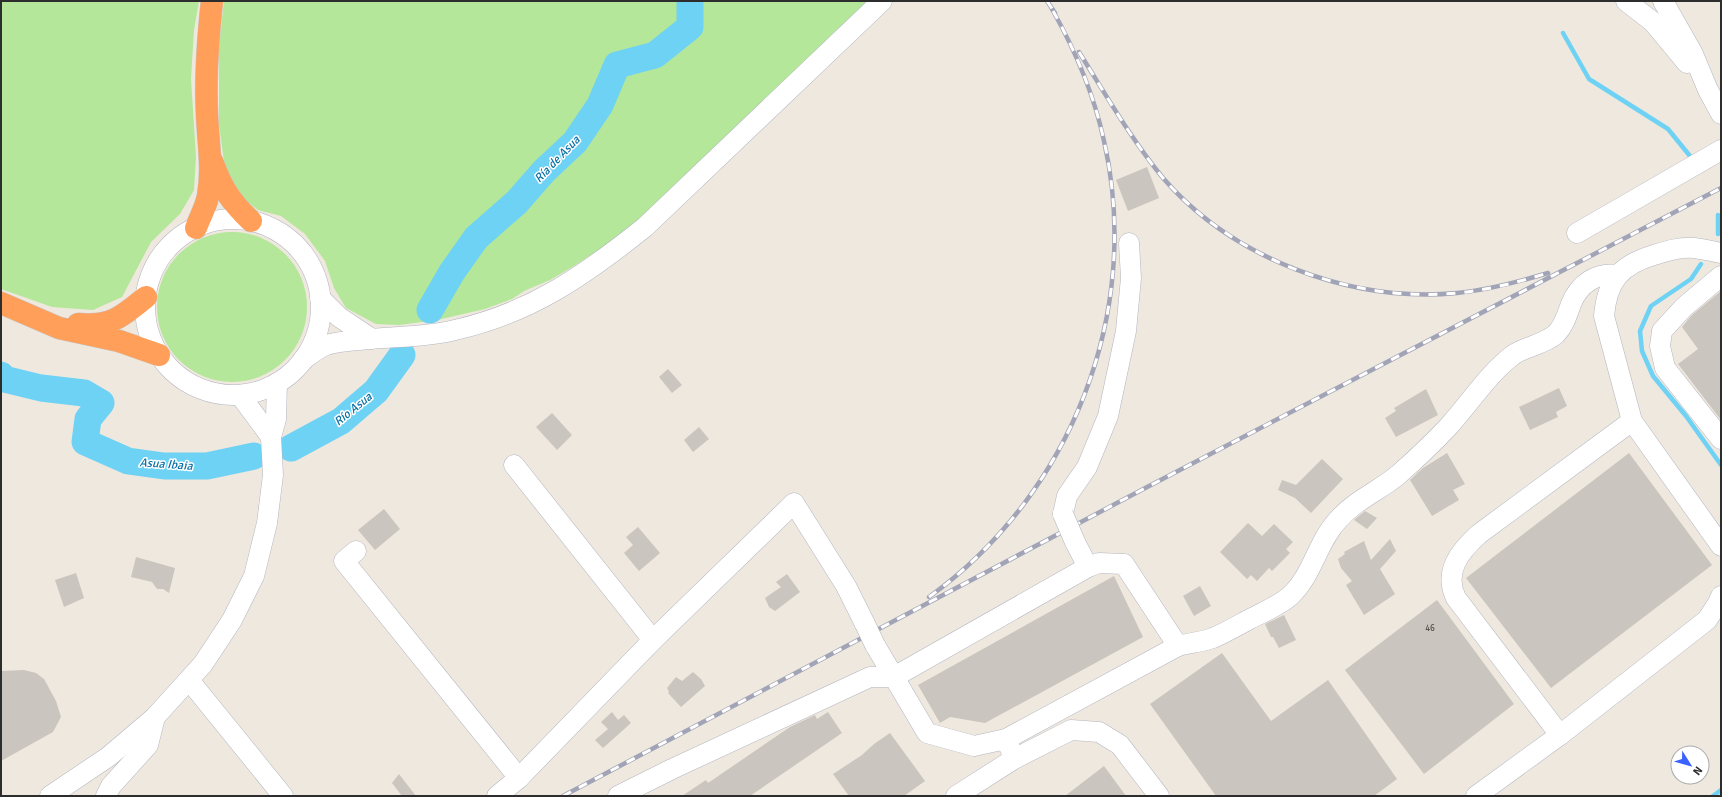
<svg xmlns="http://www.w3.org/2000/svg" width="1722" height="797" font-family="Signika,sans-serif">
<style>
.green{fill:#b4e799}
.lines{fill:none;stroke-linecap:round;stroke-linejoin:round}
.stream{stroke:#6ed2f4;stroke-width:4.5}
.river{stroke:#6ed2f4;stroke-width:27}
.building{fill:#cac5be}
.minor-casing{stroke:#b3b5c0;stroke-width:21}
.highway-casing{stroke:#c8c8c8;stroke-width:23}
.minor{stroke:#fff;stroke-width:20}
.highway{stroke:#ff9f59;stroke-width:22}
.rail-casing{stroke:#a1a4b7;stroke-width:4.5}
.rail{stroke:#fff;stroke-width:3;stroke-dasharray:9;stroke-linecap:butt}
.minor-bridge-casing{stroke:#b3b5c0;stroke-width:21;stroke-linecap:butt}
.minor-bridge{stroke:#fff;stroke-width:20}
.labels{text-anchor:middle;stroke-width:3;stroke-linejoin:round;paint-order:stroke}
.number-label{font-size:9px;fill:#545351}
.water-label{font-size:12px;font-style:italic;fill:#0871a5;stroke:#fff}
</style>
<rect width="100%" height="100%" fill="#efe8df"/>
<g class="green">
<polygon points="1,1 199,1 194,30 191,79 196,157 194,190 180,214 151,242 122,297 93,310 52,307 1,289"/>
<polygon points="224,1 868,1 828,38 817,52 646,214 606,245 574,266 550,280 524,291 512,299 485,309 437,320 399,325 376,324 346,308 334,288 325,261 305,234 281,216 258,210 243,198 226,176 219,125 219,47"/>
<circle cx="232" cy="307" r="75"/>
</g>
<g class="lines">
<g class="stream">
<polyline points="1563,33 1589,79 1668,129 1690,156"/>
<polyline points="1718,234 1718,215"/>
<polyline points="1701,264 1691,279 1651,306 1640,331 1642,351 1653,376 1686,416 1721,465"/>
<polyline points="1713,796 1721,790"/>
</g>
<g class="river">
<polyline points="430,310 452,272 476,238 517,202 544,171 575,142 600,105 617,65 655,55 690,27 690,1"/>
<polyline points="1,375 4,379 41,388 84,393 101,403 88,419 85,442 128,461 164,466 207,466 254,456"/>
<polyline points="291,448 341,421 376,391 402,355"/>
</g>
</g>
<g class="building">
<polygon points="1147,167 1159,198 1128,211 1116,180"/>
<polygon points="1721,291 1721,420 1678,364 1698,349 1682,327 1692,315"/>
<polygon points="668,369 682,385 672,393 659,377"/>
<polygon points="1559,388 1567,406 1556,412 1558,417 1530,430 1519,407"/>
<polygon points="1426,389 1438,415 1396,437 1385,418 1396,411 1394,408"/>
<polygon points="552,413 572,435 557,450 536,427"/>
<polygon points="699,427 709,439 693,452 684,440"/>
<polygon points="1447,453 1465,484 1453,490 1459,500 1432,516 1410,480 1423,468"/>
<polygon points="1629,453 1712,565 1551,688 1466,578"/>
<polygon points="1322,459 1343,479 1311,513 1295,498 1278,490 1282,480 1296,485"/>
<polygon points="384,509 400,529 375,550 358,530"/>
<polygon points="1365,511 1377,518 1367,529 1354,520"/>
<polygon points="1248,523 1262,536 1274,524 1293,542 1286,549 1290,553 1272,571 1269,568 1257,581 1251,575 1247,579 1220,552"/>
<polygon points="638,527 660,553 639,571 624,553 633,545 626,537"/>
<polygon points="1390,539 1396,551 1380,569 1395,594 1364,615 1346,585 1352,581 1341,568 1338,559 1345,554 1344,552 1364,541 1371,560"/>
<polygon points="136,557 175,568 169,593 163,589 157,589 152,582 131,577"/>
<polygon points="76,573 84,598 64,607 55,580"/>
<polygon points="787,574 800,592 775,611 769,607 765,598 781,587 776,582"/>
<polygon points="1114,576 1143,637 985,723 950,717 940,723 918,685"/>
<polygon points="1200,586 1211,606 1194,616 1183,596"/>
<polygon points="1437,600 1514,704 1424,774 1345,670"/>
<polygon points="1284,615 1296,640 1279,648 1273,637 1271,637 1265,624"/>
<polygon points="1222,653 1271,721 1328,680 1397,779 1374,796 1216,796 1150,704"/>
<polygon points="24,670 36,673 44,679 56,701 61,717 53,732 1,761 1,671"/>
<polygon points="693,672 701,679 705,686 681,707 668,693 669,692 667,688 676,677 682,681"/>
<polygon points="612,712 618,720 624,715 631,723 603,748 595,740 608,729 601,722"/>
<polygon points="828,712 842,733 750,796 682,796 706,780 708,783 790,727 815,715 817,719"/>
<polygon points="890,733 925,781 904,796 849,796 833,774 862,755 874,744"/>
<polygon points="1104,766 1126,796 1065,796"/>
<polygon points="399,774 416,796 402,796 392,783"/>
</g>
<g class="lines">
<g class="minor-casing">
<g id="minor">
<polyline points="1626,1 1653,22 1687,63"/>
<polyline points="1663,1 1693,54 1708,90 1721,114"/>
<circle cx="233" cy="307" r="88"/>
<polyline points="1577,233 1721,150"/>
<path d="M 1721,253 C 1712,251 1703,249 1694,248 C 1679,247 1667,251 1654,255 C 1620,265 1607,281 1604,316 L 1632,421 L 1721,546"/>
<polyline points="1721,276 1684,307 1662,331 1660,346 1665,368 1721,439"/>
<polyline points="320,298 339,317 372,339"/>
<path d="M 303,360 C 311,354 317,349 326,345 C 336,342 348,341 359,340 C 391,336 424,338 455,330 C 531,313 585,275 645,227 L 882,1"/>
<polyline points="240,395 271,437"/>
<polyline points="514,465 653,640"/>
<polyline points="1063,514 1067,496 1087,467 1108,416 1126,331 1131,278 1129,243"/>
<polyline points="1075,542 1088,567"/>
<polyline points="356,551 344,561 519,778"/>
<polyline points="875,645 927,733 974,746 1006,739 1011,751"/>
<path d="M 1178,646 C 1189,643 1202,642 1213,638 C 1225,633 1237,626 1248,620 C 1261,613 1279,606 1290,596 C 1313,575 1317,542 1338,520 C 1355,500 1379,491 1398,475 C 1415,460 1433,443 1448,427 C 1470,403 1487,375 1513,355 C 1526,346 1543,345 1556,334 C 1564,326 1567,315 1571,304 C 1579,284 1596,272 1618,275"/>
<polyline points="189,680 283,796"/>
<path d="M 1560,735 L 1456,598 C 1443,572 1460,551 1479,534 L 1632,421"/>
<polyline points="50,796 108,757 155,717 203,664 232,620 254,576 267,523 273,475 271,437 276,419 277,383"/>
<polyline points="106,796 111,786 148,745 155,717"/>
<polyline points="497,796 519,778 653,640 794,503 846,586 865,624"/>
<polyline points="618,796 672,769 870,677 894,677 1088,567 1099,563 1124,564 1178,646 1006,739"/>
<polyline points="956,796 1014,759 1071,730 1099,732 1120,745 1159,796"/>
<polyline points="1476,796 1560,735 1707,620 1718,603 1721,596"/>
</g>
</g>
<g class="highway-casing">
<g id="highway">
<path d="M 212,161 C 222,188 230,201 251,221"/>
<path d="M 196,228 C 200,217 206,207 208,196 C 213,168 208,142 207,114 C 205,76 208,38 212,1"/>
<polyline points="1,303 59,328 119,341 159,355"/>
<path d="M 78,324 C 110,327 122,317 146,297"/>
</g>
</g>
<use href="#minor" class="minor"/>
<use href="#highway" class="highway"/>
<g class="rail-casing">
<g id="rail">
<polyline points="1047,1 1055,13"/>
<path d="M 1079,52 C 1106,95 1131,139 1163,178 C 1233,259 1351,303 1457,293 C 1489,290 1518,282 1548,273"/>
<path d="M 929,597 C 1071,495 1143,312 1104,141 C 1094,94 1075,50 1052,9"/>
<polyline points="563,796 1151,485 1721,188"/>
</g>
</g>
<use href="#rail" class="rail"/>
<g class="minor-bridge-casing">
<g id="minor-bridge">
<polyline points="1063,514 1075,542"/>
<polyline points="865,624 875,645"/>
</g>
</g>
<use href="#minor-bridge" class="minor-bridge"/>
</g>
<g class="labels">
<g class="number-label">
<text x="1430" y="631">46</text>
</g>
<g class="water-label">
<text transform="translate(557 159) rotate(-46)" y="4">Ría de Asua</text>
<text transform="translate(353 409) rotate(-39)" y="4">Río Asua</text>
<text transform="translate(166 464) rotate(4)" y="4">Asua Ibaia</text>
</g>
</g>
<rect width="1722" height="797" fill="none" stroke="#2d2d2d" stroke-width="4"/>
<g transform="translate(1690 765) rotate(127)"><circle r="19" fill="#ffffff" stroke="#ababab"/>
<path d="M0-3L7 15L0 10L-7 15Z" fill="#3b61ff"/>
<text y="-6" font-size="11" font-weight="bold" text-anchor="middle" fill="#2d2d2d">N</text>
</g>
</svg>
